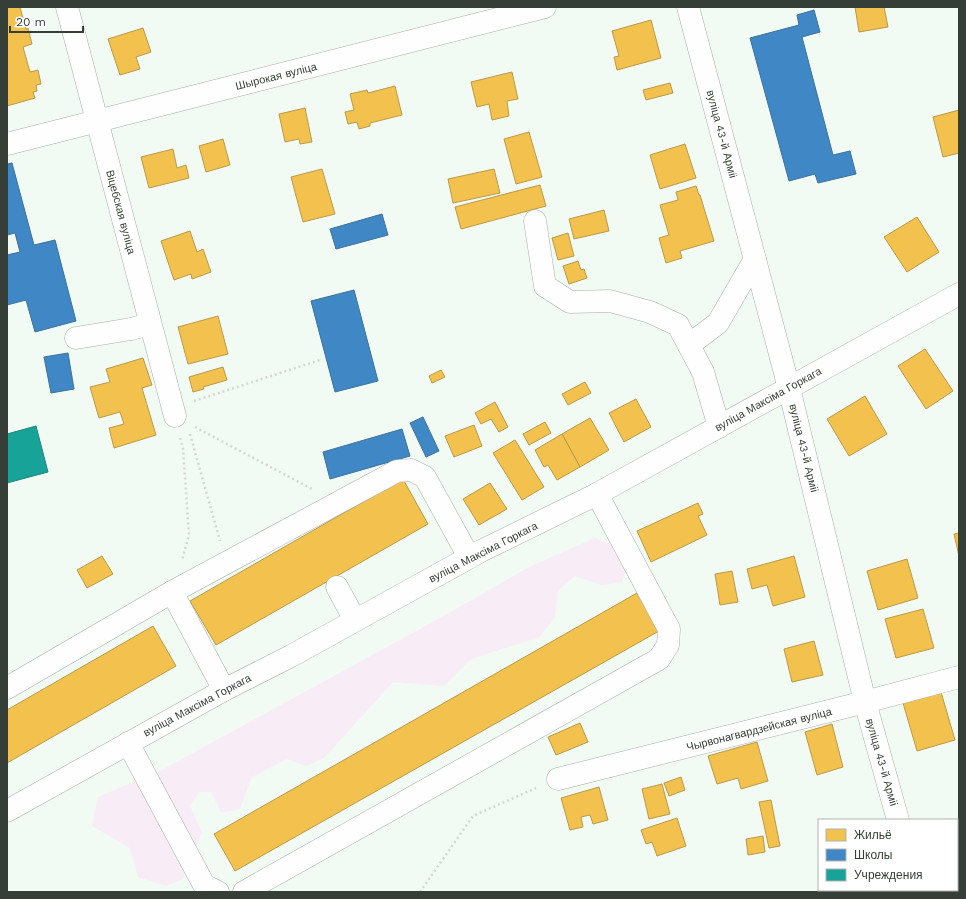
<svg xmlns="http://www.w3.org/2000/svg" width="966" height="899" font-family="'Work Sans',sans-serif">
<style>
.green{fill:#f8ecf6}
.homes{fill:#f2c14e;stroke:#ba9a47}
.schools{fill:#3f88c5;stroke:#3c729a}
.public{fill:#17a398;stroke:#20857b}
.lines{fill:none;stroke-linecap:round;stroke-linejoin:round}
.minor-casing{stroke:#a8b0a9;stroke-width:23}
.path{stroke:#d4d8d4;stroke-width:2.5;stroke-dasharray:2 3;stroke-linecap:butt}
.minor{stroke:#fdfefd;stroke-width:22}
.labels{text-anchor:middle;stroke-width:4;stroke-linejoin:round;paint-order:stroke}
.street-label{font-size:11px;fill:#363f37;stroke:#fff}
</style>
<rect width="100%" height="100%" fill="#f2faf4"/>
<polygon class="green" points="595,538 619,548 627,567 622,582 602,585 575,576 558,591 555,617 540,637 471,659 444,686 393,682 324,758 306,766 287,759 252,777 240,809 221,813 211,792 199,792 190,806 202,832 183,879 166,886 138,877 130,848 92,826 98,797 162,770 449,613 529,567"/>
<g class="homes">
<polygon points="7,7 20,7 26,29 28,28 32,44 23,47 30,72 38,70 41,84 36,85 37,91 33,92 35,98 7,106"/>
<polygon points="855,7 884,7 888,27 859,32"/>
<polygon points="651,20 661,58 617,70 614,57 619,56 612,31"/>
<polygon points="143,28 151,52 136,57 140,69 120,75 108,39"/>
<polygon points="512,72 518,99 507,101 509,116 492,120 489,104 477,107 471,82"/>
<polygon points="670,83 673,93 646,100 643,90"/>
<polygon points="395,86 402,115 370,123 370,126 359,129 357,122 348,124 345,112 354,110 350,94 367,90 368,93"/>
<polygon points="305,108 312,142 300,144 299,139 285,142 279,114"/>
<polygon points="959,110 959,153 943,157 933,117"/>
<polygon points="529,132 542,177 516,184 504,139"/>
<polygon points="223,139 230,165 206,172 199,146"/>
<polygon points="685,144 696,178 660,189 650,155"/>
<polygon points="173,149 177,168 186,165 189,178 149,188 141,157"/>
<polygon points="322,169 335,214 303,222 291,177"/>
<polygon points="494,169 500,193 453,203 448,179"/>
<polygon points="540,185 546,206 461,229 455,207"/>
<polygon points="696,186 699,195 700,195 714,241 680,251 682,258 666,263 659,238 669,235 660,205 678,200 676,192"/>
<polygon points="604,210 609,231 574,239 569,219"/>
<polygon points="917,217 939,252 907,272 884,237"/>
<polygon points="190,231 197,252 203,249 211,272 192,279 191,274 174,280 161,241"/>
<polygon points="568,233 574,256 558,260 552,238"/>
<polygon points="578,261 581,270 584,269 587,278 569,284 563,266"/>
<polygon points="218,316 228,354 188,364 178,327"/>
<polygon points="925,349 953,391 926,409 898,366"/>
<polygon points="143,358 152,385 142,388 156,435 114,448 109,428 124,424 120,412 99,418 90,387 110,382 106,369"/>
<polygon points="223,367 227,380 203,387 204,389 193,392 189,377"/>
<polygon points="441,370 445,377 432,383 429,376"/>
<polygon points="585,382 591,393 568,405 562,394"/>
<polygon points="865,396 887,434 849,456 827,419"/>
<polygon points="636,399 651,427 624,442 609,413"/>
<polygon points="495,402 508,427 499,432 491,419 481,424 475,413"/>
<polygon points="590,418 609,450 580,467 562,434"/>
<polygon points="545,422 551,433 529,445 523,434"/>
<polygon points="474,425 482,446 454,457 445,436"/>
<polygon points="562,434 580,467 557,480 548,465 544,467 535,450"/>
<polygon points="515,440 544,487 522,500 493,453"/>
<polygon points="403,479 428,524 216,645 190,601"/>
<polygon points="490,483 507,509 479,525 463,499"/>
<polygon points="698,503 703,514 698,516 707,535 651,562 637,531"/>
<polygon points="959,533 959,556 954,534"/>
<polygon points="102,556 113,574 87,588 77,570"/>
<polygon points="794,556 805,597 773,606 767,585 752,589 747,569"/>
<polygon points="907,559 918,598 878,610 867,571"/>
<polygon points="732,571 738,602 720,605 715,574"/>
<polygon points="637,593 659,631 235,871 214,834"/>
<polygon points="923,609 934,648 896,658 885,619"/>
<polygon points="153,626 176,666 7,763 7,710"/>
<polygon points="814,641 823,675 792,682 784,649"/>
<polygon points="941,692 955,740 917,751 903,703"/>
<polygon points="580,723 588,742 556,755 548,737"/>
<polygon points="832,724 843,767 817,775 805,732"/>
<polygon points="757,742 768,781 741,789 738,778 717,784 708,756"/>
<polygon points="681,777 685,790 669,796 664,783"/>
<polygon points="662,784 670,814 649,819 642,789"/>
<polygon points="599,787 608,820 593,824 590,815 581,817 583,827 570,830 561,798"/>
<polygon points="771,800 780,846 769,848 759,802"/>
<polygon points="677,818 686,846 657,856 652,842 646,844 641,830"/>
<polygon points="763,836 765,852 748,855 746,839"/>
<polygon points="846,890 879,890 872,892 847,892"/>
</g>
<g class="schools">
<polygon points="814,10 820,32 802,37 833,155 850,151 856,174 818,183 815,174 789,181 750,38 799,25 797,15"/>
<polygon points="12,163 34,245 55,240 76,321 35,332 26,300 7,305 7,255 20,252 15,233 7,235 7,164"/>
<polygon points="382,214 388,235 336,249 330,229"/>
<polygon points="354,290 378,381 335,392 311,301"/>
<polygon points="68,353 74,389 51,393 44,357"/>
<polygon points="423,417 439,451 426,457 410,423"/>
<polygon points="402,429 410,456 330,479 323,452"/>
</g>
<polygon class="public" points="36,426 48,472 7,483 7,434"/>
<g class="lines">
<g class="minor-casing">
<g id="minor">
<polyline points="67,7 175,416"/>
<polyline points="688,7 789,388 865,702 898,820"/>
<polyline points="7,144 545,7"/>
<polyline points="535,221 545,286 570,302 610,301 650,312 678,325 703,372 719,427"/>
<polyline points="76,338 131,329 150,324"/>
<polyline points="689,345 718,323 755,259"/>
<polyline points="337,587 355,620"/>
<polyline points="172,592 224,690"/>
<polyline points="7,688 172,592 397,471 411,470 425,477 469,557"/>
<polyline points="128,743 204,885 218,892"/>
<polyline points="558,779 865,702 959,677"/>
<polyline points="7,811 224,690 291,656 481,551 597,494 959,294"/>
<polyline points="918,890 918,892"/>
<polyline points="244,892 659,659 668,645 669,629 597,494"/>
</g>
</g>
<g class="path">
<polyline points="194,401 320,360"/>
<polyline points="195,427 312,489"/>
<polyline points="190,434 220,541"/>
<polyline points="180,438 183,448 189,535 182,560"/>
<polyline points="420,892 473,816 536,788"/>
</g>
<use href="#minor" class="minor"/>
</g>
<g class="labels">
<g class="street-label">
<text transform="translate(276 76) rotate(-14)" y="4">Шырокая вуліца</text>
<text transform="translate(722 134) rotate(75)" y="4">вуліца 43-й Арміі</text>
<text transform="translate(121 212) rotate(75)" y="4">Віцебская вуліца</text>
<text transform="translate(768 399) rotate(-29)" y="4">вуліца Максіма Горкага</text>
<text transform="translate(804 448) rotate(76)" y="4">вуліца 43-й Арміі</text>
<text transform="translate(483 552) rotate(-27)" y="4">вуліца Максіма Горкага</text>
<text transform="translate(197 705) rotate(-28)" y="4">вуліца Максіма Горкага</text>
<text transform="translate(759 729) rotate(-14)" y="4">Чырвонагвардзейская вуліца</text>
<text transform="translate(882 762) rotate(74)" y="4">вуліца 43-й Арміі</text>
</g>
</g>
<rect width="966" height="899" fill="none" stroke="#363f37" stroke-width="16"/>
<rect x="818" y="819" width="140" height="72" fill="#ffffff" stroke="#afb2af"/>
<rect x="826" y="829" width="20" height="12" fill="#f2c14e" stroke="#afb2af"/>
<text x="854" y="839" font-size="12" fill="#363f37">Жильё</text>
<rect x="826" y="849" width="20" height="12" fill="#3f88c5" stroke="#afb2af"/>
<text x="854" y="859" font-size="12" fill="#363f37">Школы</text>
<rect x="826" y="869" width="20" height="12" fill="#17a398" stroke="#afb2af"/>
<text x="854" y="879" font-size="12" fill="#363f37">Учреждения</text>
<path d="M10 26v6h73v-6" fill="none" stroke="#363f37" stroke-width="2"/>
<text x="16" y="26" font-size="12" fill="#363f37" stroke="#ffffff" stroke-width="3" paint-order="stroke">20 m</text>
</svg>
